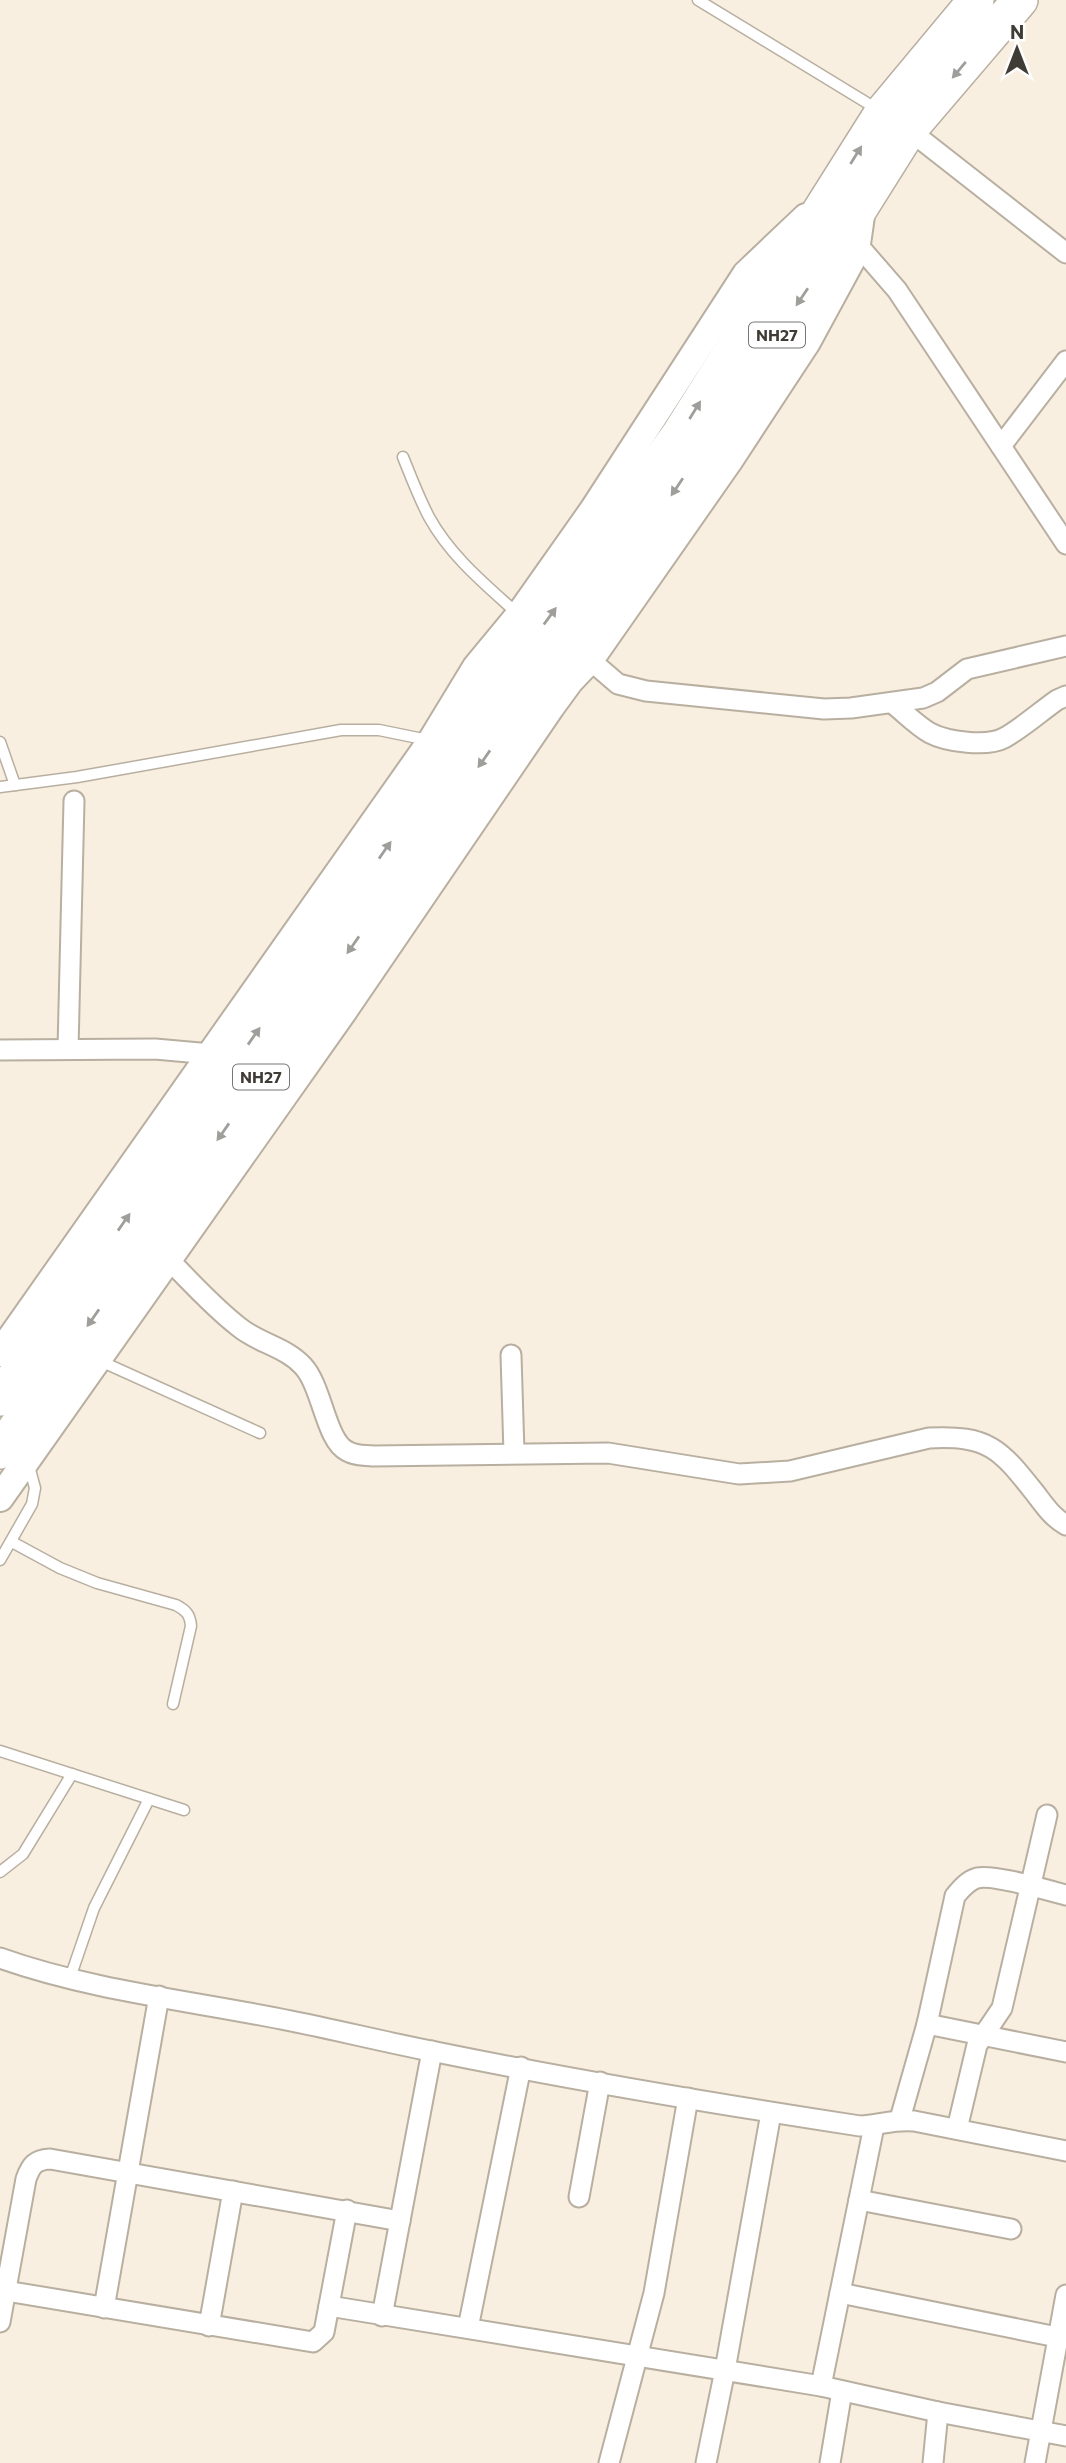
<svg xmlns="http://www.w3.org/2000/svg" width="1066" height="2463" font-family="Commissioner,sans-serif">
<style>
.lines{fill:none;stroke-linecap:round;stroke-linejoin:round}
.lane-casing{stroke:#b8afa1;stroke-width:13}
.street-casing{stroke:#b8afa1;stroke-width:23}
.secondary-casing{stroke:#b8afa1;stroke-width:30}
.highway-casing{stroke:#b8afa1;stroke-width:38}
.lane{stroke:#fff;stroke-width:10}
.street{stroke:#fff;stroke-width:19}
.secondary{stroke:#fff;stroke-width:26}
.highway{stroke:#fff;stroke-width:35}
.oneway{fill:#9f9e9a}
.labels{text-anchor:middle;stroke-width:6;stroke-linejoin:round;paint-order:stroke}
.shield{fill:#fefefe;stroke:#787672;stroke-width:2}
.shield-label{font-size:16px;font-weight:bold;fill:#3f3c36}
</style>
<rect width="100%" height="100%" fill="#f8efe0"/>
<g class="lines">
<g class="lane-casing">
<g id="lane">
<polyline points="698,0 877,109"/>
<path d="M 403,457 C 411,477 419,498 429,517 C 451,557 486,585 519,615"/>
<polyline points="0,742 15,785"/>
<polyline points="0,787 77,777 341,730 379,730 428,740"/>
<polyline points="98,1360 260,1433"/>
<path d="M 12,1542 L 60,1568 L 97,1583 L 176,1605 C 187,1611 190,1615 191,1626 L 173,1704"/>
<polyline points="0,1560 32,1504 35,1488 29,1466"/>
<polyline points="0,1751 184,1810"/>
<polyline points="0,1872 23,1854 72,1774"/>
<polyline points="70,1978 94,1908 149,1799"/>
</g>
</g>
<g class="street-casing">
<g id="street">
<polyline points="909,130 1066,253"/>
<polyline points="857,244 897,290 1066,544"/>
<polyline points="1001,446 1066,361"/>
<polyline points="590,660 618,684 646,691 824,709 851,708 923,698 937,692 967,669 1066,646"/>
<path d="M 892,703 C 904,712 916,725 930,733 C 947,742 987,747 1004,738 C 1022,728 1040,712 1057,700 L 1066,696"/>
<polyline points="68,1049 74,801"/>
<polyline points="0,1050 155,1049 211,1054"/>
<path d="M 168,1259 C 191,1282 213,1307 239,1327 C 258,1343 286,1347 303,1366 C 322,1386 326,1441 347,1451 C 355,1456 364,1455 373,1456 L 608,1453 L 739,1474 L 790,1471 L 929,1438 C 989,1435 1000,1449 1035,1493 C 1045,1506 1052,1517 1066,1525"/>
<polyline points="511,1355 514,1453"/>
<path d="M 0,1958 C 93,1991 194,2001 291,2021 C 337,2030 384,2042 431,2051 C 573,2080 716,2104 860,2126 C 879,2125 895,2119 914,2121 L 1066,2151"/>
<polyline points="927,2024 1066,2052"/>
<path d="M 900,2119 L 927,2024 L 955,1896 C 961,1889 967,1881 977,1878 C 994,1874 1046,1890 1066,1895"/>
<polyline points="957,2129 977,2045 1002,2008 1047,1815"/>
<polyline points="579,2197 600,2082"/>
<polyline points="859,2200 1011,2229"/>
<polyline points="6,2291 313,2342 324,2332 347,2210"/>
<polyline points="840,2293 1057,2337"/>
<polyline points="329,2306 821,2386 938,2412 1066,2436"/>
<polyline points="104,2308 159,1996"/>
<polyline points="382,2316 432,2051"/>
<path d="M 0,2322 L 26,2179 C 31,2165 35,2160 50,2159 L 400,2221"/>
<polyline points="209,2326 233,2191"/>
<polyline points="468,2328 521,2067"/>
<polyline points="821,2386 874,2126"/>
<polyline points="609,2463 654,2293 688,2098"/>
<polyline points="706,2463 725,2370 771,2113"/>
<polyline points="830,2463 842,2391"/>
<polyline points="933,2463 938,2412"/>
<polyline points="1035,2463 1066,2295"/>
</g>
</g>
<g class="secondary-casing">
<g id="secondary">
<polyline points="0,1353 431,741 476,667 519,615 593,510 746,274 806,217"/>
<polyline points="0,1498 343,1012 551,707 570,681 590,660 729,461 807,342 851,261 857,244 861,216"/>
</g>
</g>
<g class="highway-casing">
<g id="highway">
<polyline points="0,1398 510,671 679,435 882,113 976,0"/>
<polyline points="0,1451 523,703 647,532 828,259 909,130 1020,0"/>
</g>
</g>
<use href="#lane" class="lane"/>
<use href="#street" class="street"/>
<use href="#secondary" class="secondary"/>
<use href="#highway" class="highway"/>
</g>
<defs><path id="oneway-solid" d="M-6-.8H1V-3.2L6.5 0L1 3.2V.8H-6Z" transform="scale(1.75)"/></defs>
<g class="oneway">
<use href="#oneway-solid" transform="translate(959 70) rotate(130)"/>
<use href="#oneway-solid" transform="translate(856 155) rotate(-58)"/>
<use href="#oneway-solid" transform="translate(802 297) rotate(124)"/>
<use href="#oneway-solid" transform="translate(695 410) rotate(-58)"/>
<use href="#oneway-solid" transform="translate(677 487) rotate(124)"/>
<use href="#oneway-solid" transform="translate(550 616) rotate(-54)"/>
<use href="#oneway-solid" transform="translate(484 759) rotate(125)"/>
<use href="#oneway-solid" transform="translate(385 850) rotate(-55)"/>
<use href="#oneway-solid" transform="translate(353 945) rotate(125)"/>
<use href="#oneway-solid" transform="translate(254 1036) rotate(-55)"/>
<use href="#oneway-solid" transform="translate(223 1132) rotate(125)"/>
<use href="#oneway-solid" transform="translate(124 1222) rotate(-55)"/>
<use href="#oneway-solid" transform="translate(93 1318) rotate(125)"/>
</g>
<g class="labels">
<g class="shield">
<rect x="749" y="322.5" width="56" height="25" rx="5"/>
<rect x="233" y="1064.5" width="56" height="25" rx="5"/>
</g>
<g class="shield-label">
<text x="777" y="341">NH27</text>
<text x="261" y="1083">NH27</text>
</g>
</g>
<g transform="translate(1017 49)" stroke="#fefefe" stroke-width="5" paint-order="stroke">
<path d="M0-5L12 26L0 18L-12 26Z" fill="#3f3c36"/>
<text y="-10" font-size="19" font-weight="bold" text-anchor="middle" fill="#3f3c36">N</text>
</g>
</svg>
